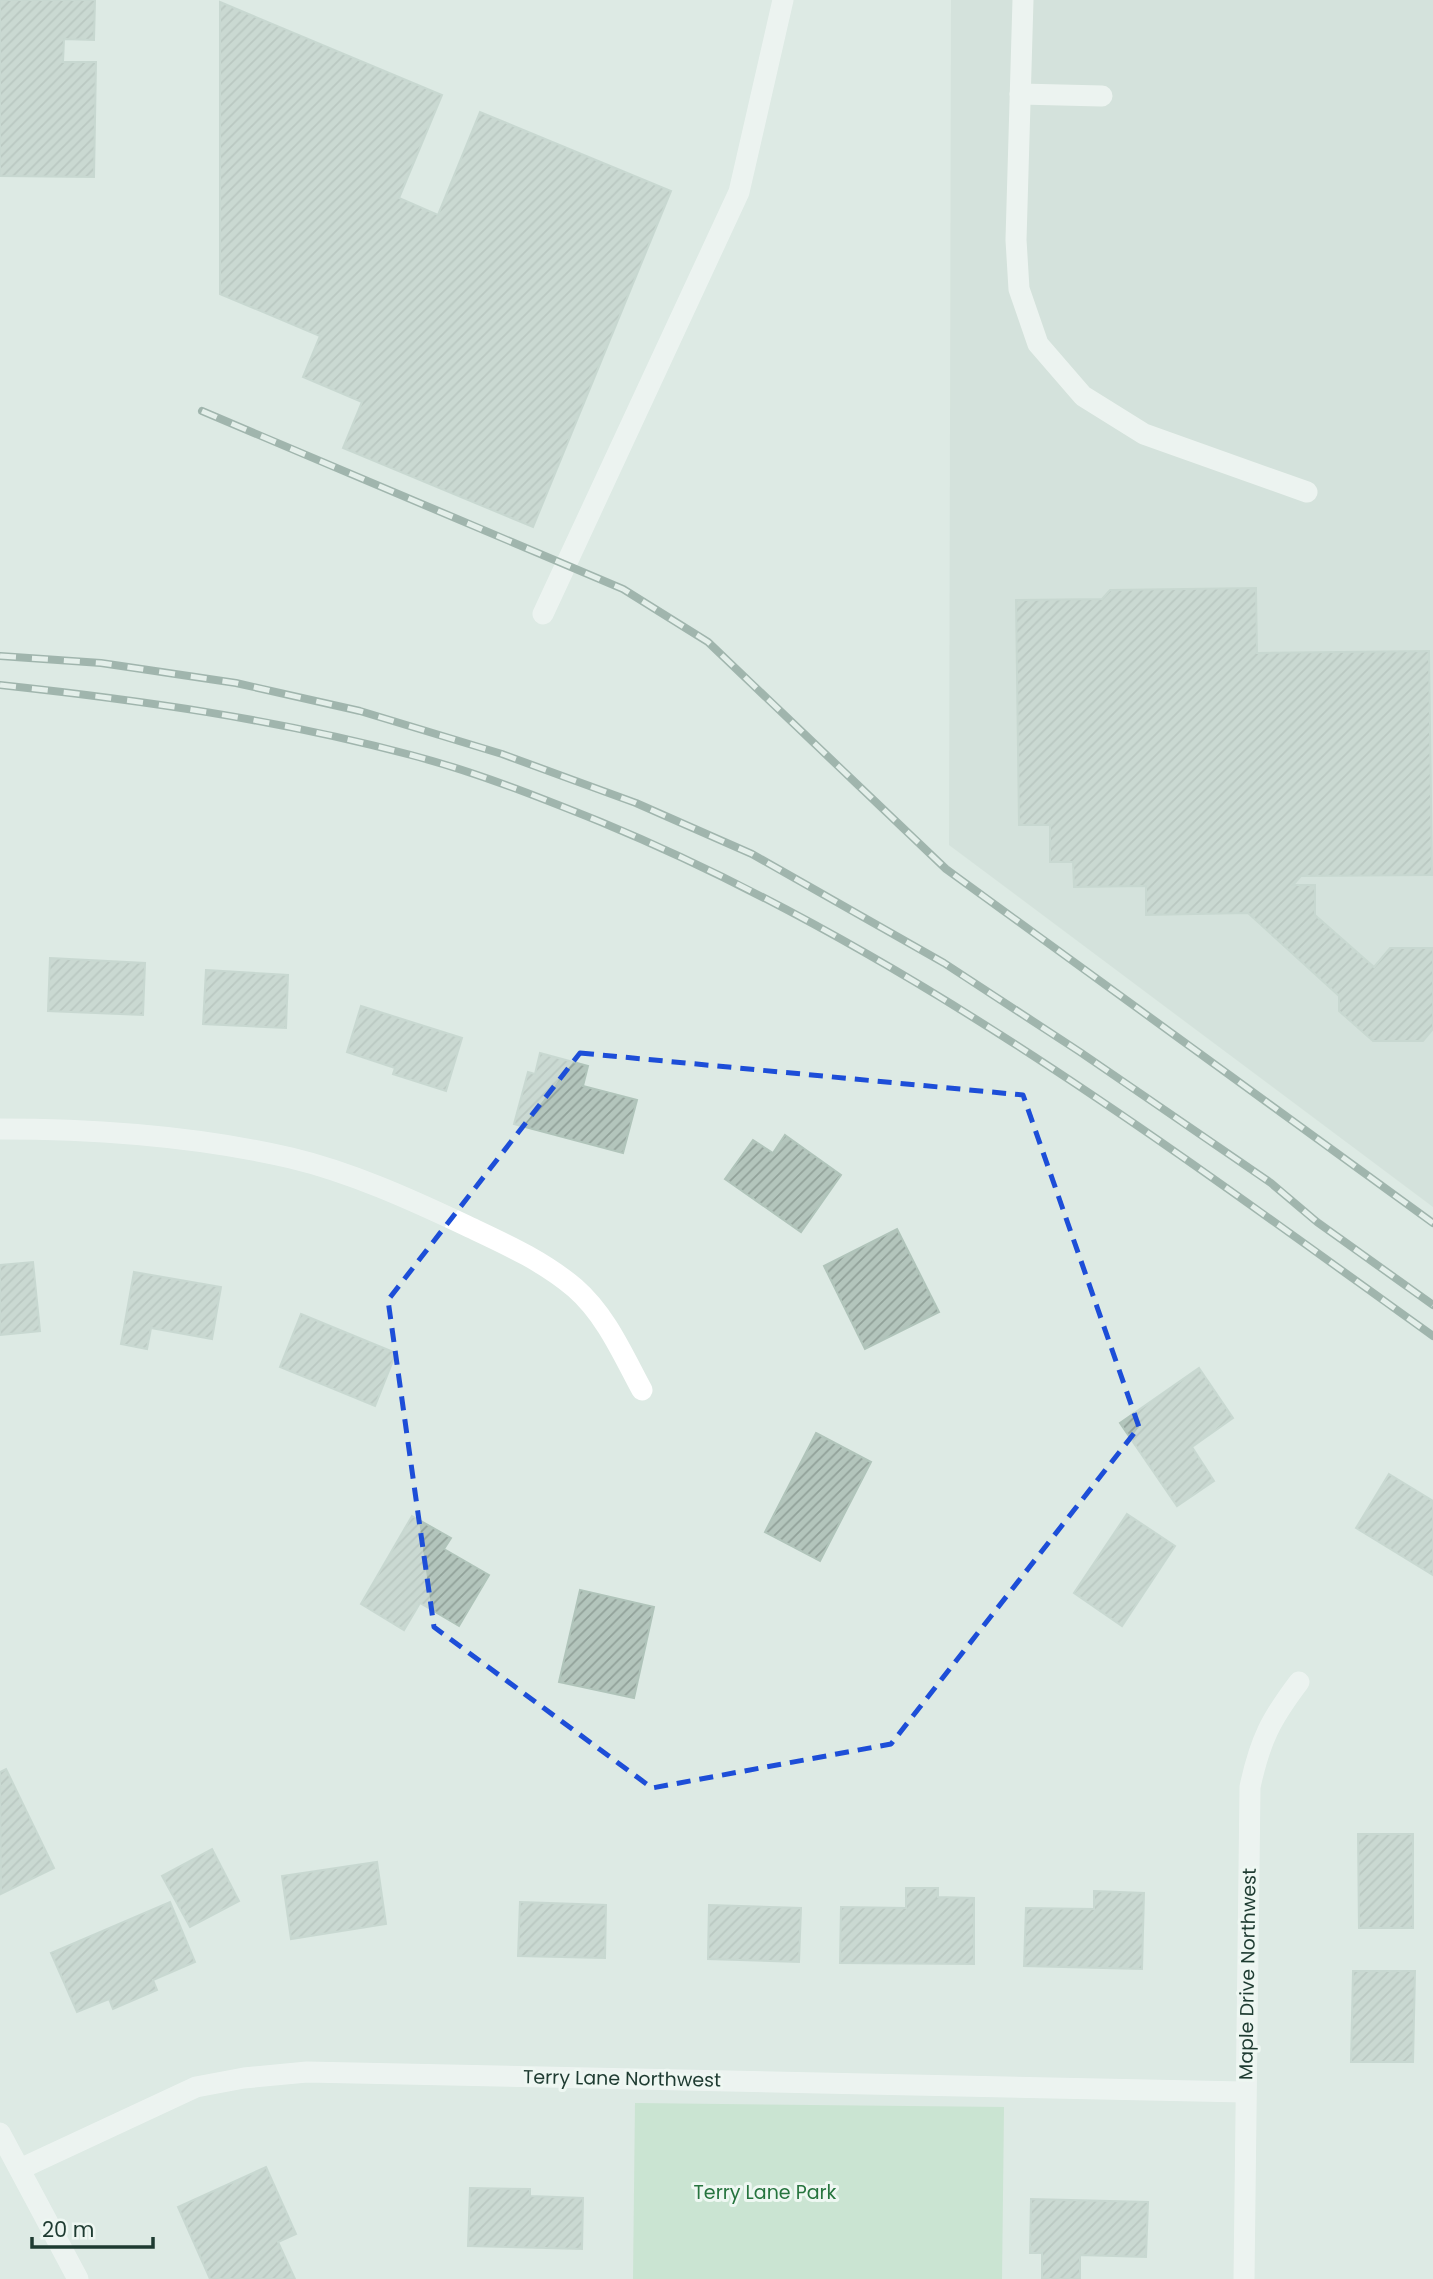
<svg xmlns="http://www.w3.org/2000/svg" width="1433" height="2279" font-family="Poppins,sans-serif">
<style>
.built{fill:#cbdad2}
.park{fill:#b4ddbc}
.building{fill:url(#building-hatch);stroke:#b0c4ba;stroke-width:2}
.lines{fill:none;stroke-linecap:round;stroke-linejoin:round}
.service{stroke:#fff;stroke-width:21}
.minor{stroke:#fff;stroke-width:21}
.rail-casing{stroke:#58776c;stroke-width:8}
.rail{stroke:#eef7f2;stroke-width:5;stroke-dasharray:16;stroke-linecap:butt}
.marked{fill:none;stroke:#1d4ed8;stroke-width:5;stroke-dasharray:14 9;stroke-linejoin:round}
.labels{text-anchor:middle;stroke-width:6;stroke-linejoin:round;paint-order:stroke}
.street-label{font-size:19px;fill:#1e3b31;stroke:#eef7f2}
.park-label{font-size:19px;fill:#26743e;stroke:#eef7f2}
</style>
<defs>
<pattern id="building-hatch" width="6" height="6" patternUnits="userSpaceOnUse" patternTransform="scale(1.75)"><rect width="6" height="6" fill="#b3c5bc"/><path d="M-1 1l2-2M0 6l6-6M5 7l2-2" fill="none" stroke="#91a199"/></pattern>
</defs>
<rect width="100%" height="100%" fill="#ddeae4"/>
<polygon class="built" points="951,0 1433,0 1433,1207 949,845"/>
<polygon class="park" points="635,2103 1004,2107 1002,2279 633,2279"/>
<g class="building">
<polygon points="0,0 95,0 94,40 64,39 63,62 96,62 94,177 0,176"/>
<polygon points="220,2 442,95 399,198 438,215 480,112 671,191 533,527 343,448 362,402 303,377 320,336 220,294"/>
<polygon points="1256,588 1257,653 1429,651 1432,875 1301,876 1293,885 1315,885 1315,915 1374,967 1390,948 1433,948 1433,1029 1423,1041 1373,1041 1339,1011 1339,996 1248,913 1146,915 1146,886 1074,887 1073,862 1050,862 1050,825 1019,825 1016,600 1102,599 1110,590"/>
<polygon points="50,958 145,963 143,1015 48,1011"/>
<polygon points="206,970 288,975 286,1028 203,1024"/>
<polygon points="361,1006 462,1038 446,1091 393,1074 395,1068 347,1052"/>
<polygon points="540,1053 588,1066 583,1086 637,1100 623,1153 514,1124 528,1072 535,1074"/>
<polygon points="785,1135 841,1175 801,1232 725,1179 753,1140 773,1153"/>
<polygon points="897,1229 939,1312 865,1349 824,1266"/>
<polygon points="33,1262 40,1331 0,1335 0,1265"/>
<polygon points="134,1272 221,1287 212,1339 151,1328 147,1349 121,1344"/>
<polygon points="301,1314 396,1353 375,1406 280,1367"/>
<polygon points="1199,1368 1233,1418 1192,1447 1214,1481 1177,1506 1120,1423"/>
<polygon points="816,1433 871,1462 820,1561 765,1532"/>
<polygon points="1389,1474 1433,1501 1433,1575 1356,1528"/>
<polygon points="1127,1514 1175,1546 1122,1626 1074,1593"/>
<polygon points="412,1516 451,1538 444,1549 489,1575 459,1626 420,1603 404,1630 361,1604"/>
<polygon points="580,1590 654,1607 634,1698 559,1682"/>
<polygon points="6,1769 54,1868 1,1894 0,1772"/>
<polygon points="1358,1834 1413,1834 1413,1928 1359,1928"/>
<polygon points="212,1849 239,1901 190,1927 162,1876"/>
<polygon points="377,1862 386,1924 291,1939 282,1876"/>
<polygon points="906,1888 938,1888 938,1897 974,1898 974,1964 840,1963 841,1907 906,1908"/>
<polygon points="1094,1891 1144,1893 1142,1969 1024,1966 1026,1908 1094,1909"/>
<polygon points="170,1902 195,1962 153,1980 157,1990 113,2009 109,1999 77,2012 51,1953"/>
<polygon points="520,1902 606,1905 605,1958 518,1956"/>
<polygon points="709,1905 801,1908 799,1962 708,1959"/>
<polygon points="1353,1971 1415,1971 1413,2062 1351,2062"/>
<polygon points="266,2167 296,2234 278,2242 295,2279 210,2279 178,2207"/>
<polygon points="470,2188 530,2189 530,2196 583,2198 582,2249 468,2246"/>
<polygon points="1031,2199 1148,2202 1146,2257 1080,2255 1080,2279 1042,2279 1042,2253 1030,2253"/>
</g>
<g class="lines">
<g class="service">
<polyline points="1023,0 1016,240 1019,289 1038,344 1083,396 1144,434 1307,492"/>
<polyline points="1020,94 1102,96"/>
<polyline points="543,614 739,192 783,0"/>
</g>
<g class="minor">
<path d="M 0,1129 C 97,1129 196,1136 291,1158 C 350,1172 410,1199 465,1225 C 503,1243 542,1260 575,1288 C 606,1315 623,1355 642,1390"/>
<polyline points="0,2133 78,2279"/>
<polyline points="20,2169 196,2087 244,2078 307,2072 1244,2092"/>
<path d="M 1244,2279 L 1250,1787 C 1260,1740 1271,1719 1299,1682"/>
</g>
<g class="rail-casing">
<g id="rail">
<polyline points="202,411 623,589 708,642 946,869 1433,1223"/>
<polyline points="0,656 101,663 236,683 360,711 502,754 636,803 752,854 944,963 1080,1052 1271,1183 1317,1222 1433,1305"/>
<path d="M 0,685 C 139,700 276,719 411,755 C 476,772 539,797 601,822 C 904,947 1168,1146 1433,1336"/>
</g>
</g>
<use href="#rail" class="rail"/>
</g>
<path d="M0 0H1433V2279H0ZM 580,1053 L 1023,1095 L 1139,1427 L 891,1744 L 652,1788 L 434,1627 L 388,1300 Z" fill="#ddeae4" fill-opacity=".55" fill-rule="evenodd"/>
<path class="marked" d="M 580,1053 L 1023,1095 L 1139,1427 L 891,1744 L 652,1788 L 434,1627 L 388,1300 Z"/>
<g class="labels">
<g class="street-label">
<text transform="translate(1247 1974) rotate(-89)" y="7">Maple Drive Northwest</text>
<text transform="translate(622 2078) rotate(1)" y="7">Terry Lane Northwest</text>
</g>
<g class="park-label">
<text x="765" y="2199">Terry Lane Park</text>
</g>
</g>
<path d="M32 2237v10h121v-10" fill="none" stroke="#1e3b31" stroke-width="3.5"/>
<text x="42" y="2237" font-size="21" fill="#1e3b31" stroke="#eef7f2" stroke-width="5" paint-order="stroke">20 m</text>
</svg>
